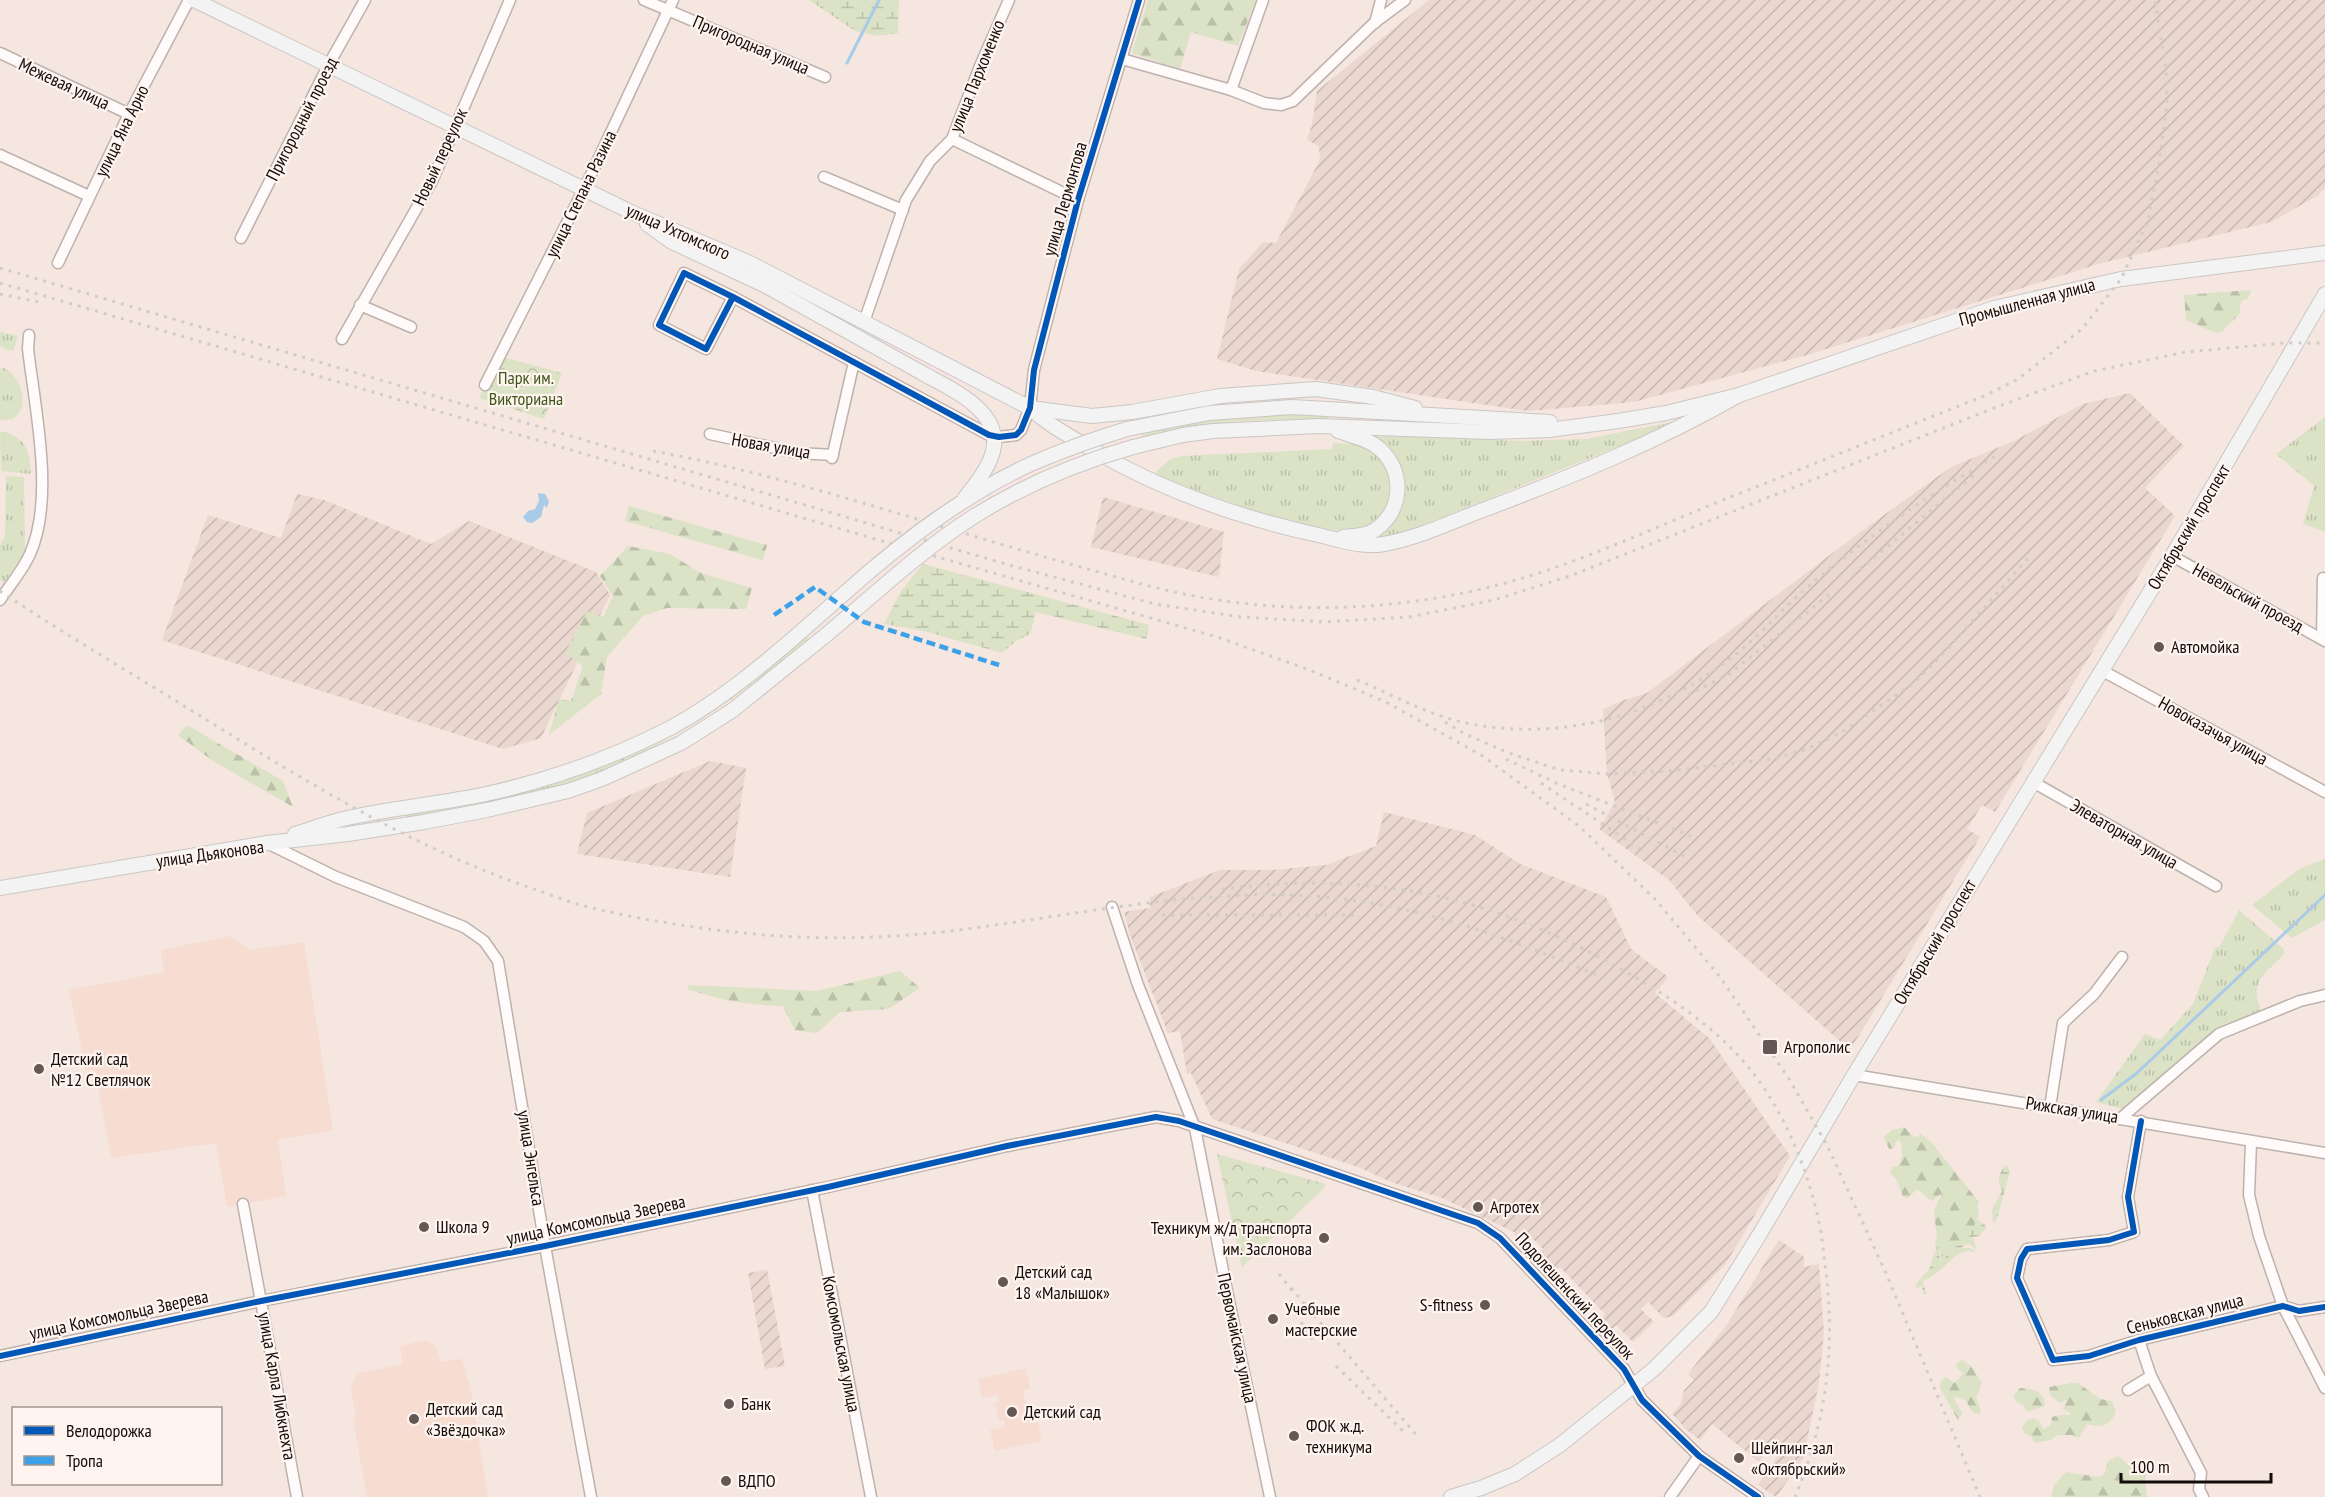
<svg xmlns="http://www.w3.org/2000/svg" width="2325" height="1497" font-family="'PT Sans Narrow',sans-serif">
<style>
.built{fill:#f6dcd1}
.industrial{fill:url(#industrial-furrows)}
.grass{fill:url(#grass-tufts)}
.forest{fill:url(#forest-firs)}
.wetland{fill:url(#wetland-marsh)}
.park{fill:url(#park-crowns)}
.water{fill:#a9cbe8}
.lines{fill:none;stroke-linecap:round;stroke-linejoin:round}
.stream{stroke:#a9cbe8;stroke-width:3}
.minor-casing{stroke:#bdb2ad;stroke-width:13}
.major-casing{stroke:#ccc6c2;stroke-width:16}
.minor{stroke:#fefbfa;stroke-width:10}
.major{stroke:#f3f3f4;stroke-width:14}
.rail{stroke:#d0ccca;stroke-width:3;stroke-dasharray:3 6;stroke-linecap:butt}
.major-bridge-casing{stroke:#ccc6c2;stroke-width:16;stroke-linecap:butt}
.major-bridge{stroke:#f3f3f4;stroke-width:14}
.quiet{stroke:#3da1e9;stroke-width:4.5;stroke-dasharray:9 4.5;stroke-linecap:butt}
.cycleway-casing{stroke:#fff4ef;stroke-width:10}
.cycleway{stroke:#0057b8;stroke-width:6}
.poi-dot{fill:#635854;stroke:#fff4ef;stroke-width:2}
.labels{text-anchor:middle;stroke-width:4.5;stroke-linejoin:round;paint-order:stroke}
.street-label{font-size:18px;fill:#140c08;stroke:#fff4ef}
.park-label{font-size:18px;fill:#3e581b;stroke:#fff4ef}
.poi-label{font-size:18px;fill:#140c08;stroke:#fff4ef;text-anchor:start}
</style>
<defs>
<pattern id="industrial-furrows" width="10" height="10" patternUnits="userSpaceOnUse" patternTransform="scale(1.5)"><rect width="10" height="10" fill="#ead7cf"/><path d="M-1 1l2-2M0 10L10 0M9 11l2-2" fill="none" stroke="#c8b7b0"/></pattern>
<pattern id="grass-tufts" width="24" height="20" patternUnits="userSpaceOnUse" patternTransform="scale(1.5)"><rect width="24" height="20" fill="#dbe2c5"/><path d="M3 7l-1-3M5 7V3M7 7l1-3M15 17l-1-3M17 17v-4M19 17l1-3" fill="none" stroke="#bbc1a8"/></pattern>
<pattern id="forest-firs" width="22" height="20" patternUnits="userSpaceOnUse" patternTransform="scale(1.5)"><rect width="22" height="20" fill="#dbe2c5"/><path d="M5 1l3.5 6h-7zM16 11l3.5 6h-7z" fill="#bbc1a8"/></pattern>
<pattern id="wetland-marsh" width="20" height="14" patternUnits="userSpaceOnUse" patternTransform="scale(1.5)"><rect width="20" height="14" fill="#dbe2c5"/><path d="M1 5h8M5 5V1M11 12h8M15 12V8" fill="none" stroke="#bbc1a8"/></pattern>
<pattern id="park-crowns" width="20" height="18" patternUnits="userSpaceOnUse" patternTransform="scale(1.5)"><rect width="20" height="18" fill="#dbe2c5"/><path d="M2 6a3 3 0 1 1 6 0M12 15a3 3 0 1 1 6 0" fill="none" stroke="#bbc1a8"/></pattern>
</defs>
<rect width="100%" height="100%" fill="#f5e6e0"/>
<g class="built">
<polygon points="230,936 250,950 304,942 333,1130 278,1140 286,1196 227,1207 216,1143 111,1158 95,1070 86,1070 69,990 164,972 161,950"/>
<polygon points="420,1341 427,1341 436,1347 440,1362 462,1359 470,1386 488,1497 367,1497 353,1418 356,1417 351,1388 357,1374 403,1364 400,1347"/>
<polygon points="1026,1368 1030,1388 1023,1390 1030,1423 1038,1422 1042,1441 995,1451 990,1430 1005,1427 1004,1420 999,1421 995,1403 999,1402 998,1395 982,1398 978,1379"/>
</g>
<g class="industrial">
<polygon points="1429,0 2325,0 2325,188 2319,195 2271,222 2102,263 1807,355 1634,402 1528,411 1256,371 1217,359 1239,269 1263,242 1276,243 1320,160 1319,147 1307,139 1312,125 1317,91"/>
<polygon points="2130,393 2184,446 2145,488 2175,516 1995,812 1982,805 1967,829 1980,837 1850,1050 1697,915 1669,880 1599,829 1615,802 1607,774 1603,709 1624,700 1647,693 1863,530 1951,467 2014,441 2083,404"/>
<polygon points="297,494 324,500 431,544 469,521 596,572 610,595 541,738 503,749 162,640 208,515 281,538"/>
<polygon points="1103,497 1224,532 1219,577 1091,547"/>
<polygon points="710,761 746,768 730,877 577,854 587,813"/>
<polygon points="1384,812 1475,835 1520,864 1606,897 1631,949 1668,977 1655,993 1710,1039 1790,1156 1725,1265 1673,1316 1664,1318 1648,1302 1641,1309 1654,1322 1633,1342 1616,1325 1610,1331 1600,1320 1605,1314 1560,1267 1552,1273 1536,1256 1543,1249 1525,1231 1526,1237 1516,1240 1514,1232 1442,1198 1391,1182 1358,1167 1212,1119 1191,1073 1187,1074 1180,1031 1168,1033 1130,935 1124,912 1150,908 1150,897 1220,870 1272,870 1326,865 1376,846"/>
<polygon points="1779,1240 1804,1257 1804,1267 1819,1264 1824,1333 1819,1383 1803,1459 1776,1497 1758,1485 1779,1454 1770,1447 1759,1462 1712,1424 1700,1440 1687,1430 1672,1414 1681,1404 1684,1390 1694,1380 1688,1374 1726,1326"/>
<polygon points="767,1270 785,1366 765,1369 748,1273"/>
</g>
<g class="grass">
<polygon points="0,332 18,336 14,350 9,351 0,346"/>
<path d="M 4,368 C 21,376 31,407 13,419 L 0,420 L 0,369 Z"/>
<path d="M 1283,414 L 1327,415 L 1328,419 C 1266,419 1203,420 1143,437 L 1141,432 L 1201,421 Z"/>
<polygon points="2325,417 2325,532 2303,524 2314,486 2276,454"/>
<path d="M 1687,419 L 1408,531 L 1374,539 L 1371,537 C 1377,533 1384,529 1390,524 C 1396,519 1399,511 1401,504 C 1409,473 1395,450 1369,433 L 1519,441 L 1586,439 Z"/>
<path d="M 3,431 C 28,440 29,450 31,474 L 1,471 L 0,433 Z"/>
<path d="M 1333,443 C 1344,444 1358,442 1369,448 C 1404,466 1397,520 1359,529 C 1316,539 1200,492 1156,475 L 1156,472 L 1170,459 L 1182,456 L 1332,449 Z"/>
<polygon points="6,476 24,477 25,552 4,583 0,580 0,545 5,537"/>
<path d="M 806,636 L 809,639 C 722,711 647,761 537,793 C 494,805 450,811 407,819 L 406,815 L 487,799 L 594,769 Z"/>
<polygon points="2325,859 2325,920 2292,938 2252,905 2299,869"/>
<path d="M 2239,910 L 2284,949 L 2284,954 C 2265,974 2249,981 2261,1010 L 2216,1030 L 2122,1109 L 2096,1102 L 2145,1034 L 2160,1040 L 2193,1004 L 2215,948 L 2220,946 Z"/>
</g>
<g class="forest">
<polygon points="1148,0 1256,0 1238,46 1191,32 1180,69 1132,53"/>
<path d="M 2251,290 L 2248,299 L 2243,300 L 2240,306 L 2240,313 C 2234,321 2228,323 2223,331 L 2216,333 L 2186,320 L 2184,295 Z"/>
<polygon points="629,506 767,545 763,560 625,521"/>
<polygon points="628,546 670,554 701,573 752,588 746,609 667,608 643,616 607,657 601,694 549,735 559,699 571,701 583,666 565,653 587,611 603,617 613,596 600,576"/>
<polygon points="187,725 283,781 293,807 213,761 178,735"/>
<path d="M 900,971 L 920,988 L 888,1009 L 840,1012 L 817,1033 L 795,1030 L 783,1006 C 746,1005 721,1000 687,989 L 689,985 L 817,991 Z"/>
<path d="M 1904,1127 L 1914,1137 L 1919,1136 L 1920,1133 L 1932,1143 L 1979,1202 L 1977,1207 L 1979,1213 L 1972,1233 L 1962,1243 L 1951,1249 L 1943,1261 L 1939,1260 L 1942,1253 L 1939,1248 L 1936,1250 L 1935,1244 L 1937,1238 L 1934,1211 L 1942,1193 L 1932,1201 L 1917,1189 L 1908,1198 L 1903,1197 L 1897,1181 L 1890,1172 L 1893,1166 L 1898,1166 C 1904,1157 1902,1150 1900,1140 L 1896,1141 L 1894,1148 L 1889,1149 L 1884,1137 L 1892,1130 Z"/>
<polygon points="1962,1360 1971,1366 1982,1383 1976,1397 1981,1411 1980,1414 1973,1413 1966,1401 1956,1396 1954,1399 1962,1413 1958,1420 1940,1388 1941,1381 1946,1377 1954,1383 1964,1373 1956,1368 1957,1363"/>
<path d="M 2071,1383 L 2078,1383 L 2100,1399 L 2112,1401 L 2116,1411 C 2111,1426 2101,1428 2087,1424 L 2079,1438 L 2072,1435 L 2057,1435 L 2051,1440 L 2034,1443 L 2032,1437 L 2025,1434 L 2022,1428 L 2027,1420 L 2034,1418 L 2040,1422 L 2043,1429 L 2051,1425 L 2052,1417 L 2059,1415 L 2070,1415 L 2071,1413 L 2063,1409 L 2068,1399 L 2060,1403 L 2050,1395 L 2049,1387 Z"/>
<path d="M 2020,1388 C 2033,1389 2045,1391 2045,1406 L 2027,1412 L 2023,1405 L 2015,1401 L 2014,1395 Z"/>
<polygon points="2118,1456 2132,1468 2142,1469 2147,1472 2145,1481 2147,1497 2051,1497 2054,1485 2066,1472 2099,1477 2105,1473 2108,1461"/>
</g>
<g class="wetland">
<polygon points="809,0 899,0 898,33 877,36 855,31"/>
<polygon points="923,564 1149,625 1146,639 1036,612 1030,634 1016,641 1002,653 924,631 884,624 901,591"/>
<path d="M 2007,1165 L 2010,1172 L 1997,1219 L 1993,1223 L 1992,1210 L 2002,1191 C 1997,1182 1998,1171 2007,1165 Z"/>
<path d="M 1977,1219 L 1985,1225 L 1986,1228 L 1979,1236 L 1973,1237 L 1977,1250 L 1969,1244 L 1963,1246 L 1962,1248 L 1971,1248 L 1974,1252 C 1958,1244 1941,1276 1924,1280 L 1923,1283 L 1927,1294 L 1923,1294 L 1922,1286 L 1917,1288 L 1916,1284 C 1920,1279 1925,1274 1929,1269 C 1934,1260 1931,1252 1941,1248 L 1939,1260 L 1943,1261 L 1951,1249 L 1962,1243 L 1970,1235 Z"/>
</g>
<g class="park">
<polygon points="499,356 562,373 544,419 479,398"/>
<polygon points="1217,1154 1326,1184 1324,1188 1242,1267"/>
</g>
<polygon class="water" points="538,493 545,494 549,501 547,508 544,505 541,517 532,523 527,522 523,517 528,511 535,509 539,501"/>
<g class="lines">
<g class="stream">
<polyline points="847,63 879,0"/>
<polyline points="2101,1100 2137,1073 2325,895"/>
</g>
<g class="minor-casing">
<g id="minor">
<polyline points="644,0 825,77"/>
<polyline points="1375,23 1381,0"/>
<polyline points="0,53 129,114"/>
<polyline points="1122,59 1231,90 1264,103 1281,105 1293,101 1374,23 1405,0"/>
<polyline points="1231,90 1263,0"/>
<polyline points="952,139 1078,200"/>
<polyline points="0,155 89,196"/>
<polyline points="824,177 903,210"/>
<polyline points="241,238 329,64 365,0"/>
<polyline points="58,263 129,114 189,0"/>
<polyline points="733,297 706,349 659,325 684,273 733,297 989,435 999,437 1016,435 1021,430 1030,408 1034,370 1078,200 1139,0"/>
<polyline points="360,305 411,327"/>
<polyline points="864,322 906,200 930,161 952,139 980,66 1009,0"/>
<polyline points="342,339 432,181 510,0"/>
<polyline points="485,385 589,179 673,0"/>
<polyline points="710,434 798,453 833,455"/>
<polyline points="832,458 854,362"/>
<polyline points="2172,556 2325,641"/>
<path d="M 0,600 C 10,585 23,570 30,554 C 55,498 35,409 28,349 L 29,335"/>
<polyline points="2322,639 2323,578"/>
<polyline points="2101,670 2325,792"/>
<polyline points="2033,782 2216,886"/>
<polyline points="267,843 336,877 464,927 484,941 498,961 545,1246 591,1497"/>
<polyline points="1112,907 1138,985 1195,1128 1227,1291 1270,1497"/>
<polyline points="1854,1075 2325,1153"/>
<polyline points="2050,1107 2063,1023 2094,994 2122,957"/>
<polyline points="2121,1118 2219,1034 2300,1001 2325,995"/>
<polyline points="2141,1121 2128,1197 2134,1232 2109,1240 2027,1249 2021,1259 2017,1278 2053,1360 2089,1356 2139,1340 2283,1306 2299,1311 2325,1307"/>
<polyline points="2251,1142 2249,1195 2259,1236 2283,1306 2325,1388"/>
<polyline points="812,1190 871,1497"/>
<polyline points="243,1204 297,1497"/>
<polyline points="0,1356 261,1301 545,1246 828,1187 1007,1146 1156,1117 1179,1121 1478,1223 1500,1238 1624,1369 1642,1400 1699,1456 1758,1497"/>
<polyline points="2151,1376 2201,1473 2199,1489 2203,1497"/>
<polyline points="2128,1390 2151,1376 2139,1340"/>
<polyline points="1670,1497 1699,1456"/>
</g>
</g>
<g class="major-casing">
<g id="major">
<path d="M 194,0 L 631,212 L 750,263 L 1030,408 C 1047,424 1066,434 1086,446 C 1158,489 1236,517 1318,535 C 1340,540 1361,548 1384,544 C 1418,538 1451,522 1483,510 C 1571,477 1657,442 1739,395"/>
<polyline points="647,224 672,242 766,286 924,374"/>
<polyline points="1030,408 1092,416 1132,412 1220,396 1316,389 1373,397 1415,408"/>
<polyline points="1127,429 1209,413 1292,407 1550,422"/>
<path d="M 1338,431 C 1352,436 1369,439 1380,449 C 1405,473 1403,510 1375,530 C 1366,536 1353,536 1343,537"/>
<polyline points="1133,447 1183,435 1213,431 1318,426 1492,432 1549,430 1618,421 1666,413 1739,395 1994,308 2121,279 2325,253"/>
<path d="M 295,834 C 311,829 327,823 343,819 C 390,808 439,804 486,794 C 550,780 612,758 670,728 C 735,693 791,640 846,592"/>
<polyline points="0,888 267,843 348,834 424,822 487,810 568,791 602,779 681,743 733,710 826,635"/>
<polyline points="1451,1497 1481,1488 1515,1474 1560,1445 1654,1369 1711,1312 1758,1237 1854,1075 2172,556 2325,294"/>
</g>
</g>
<use href="#minor" class="minor"/>
<use href="#major" class="major"/>
<g class="rail">
<polyline points="0,268 1002,563 1155,604 1241,617 1325,622 1409,617 1494,600 1570,576 1994,408 2094,371 2186,352 2284,343 2325,343"/>
<polyline points="0,283 906,548 1217,637 1307,669 1386,702 1481,755 1579,826 1656,900 1720,977 1789,1079 1827,1145 1885,1271 1980,1497"/>
<polyline points="0,294 44,303"/>
<path d="M 653,451 C 795,477 932,526 1070,564 C 1117,577 1164,592 1212,599 C 1304,614 1400,609 1490,587 C 1568,568 1644,532 1718,502 C 1807,467 1895,431 1984,396 L 2018,379 L 2082,329 L 2121,279 L 2148,221 L 2159,164 L 2167,105 L 2166,70 L 2155,0"/>
<polyline points="1853,575 1974,475"/>
<path d="M 0,591 C 61,632 126,670 189,709 C 299,777 408,846 531,888 C 549,894 568,902 588,907 C 646,921 706,930 766,935 C 839,941 915,937 988,926 C 1095,911 1204,889 1312,896 C 1416,903 1514,939 1608,980"/>
<path d="M 1357,680 C 1393,695 1428,715 1466,723 C 1564,743 1665,714 1741,650 C 1765,630 1786,605 1810,585 C 1871,534 1931,493 2000,454"/>
<polyline points="1688,695 1729,674 1830,594"/>
<polyline points="1445,722 1465,734 1509,753 1560,770 1607,774 1670,771 1773,759 1804,750 1840,733 1913,684 1944,653 2030,556"/>
<polyline points="1506,759 1556,783 1691,836"/>
<polyline points="1541,783 1640,849"/>
<polyline points="1586,804 1684,856"/>
<path d="M 1222,889 C 1378,870 1498,897 1633,976 C 1678,1002 1725,1035 1756,1077 C 1785,1115 1808,1171 1818,1218 C 1822,1233 1823,1249 1825,1264 C 1836,1348 1827,1419 1795,1497"/>
<polyline points="1162,915 1359,915"/>
<polyline points="1279,1274 1294,1293"/>
<polyline points="1291,1288 1418,1437"/>
<polyline points="1291,1307 1315,1343"/>
<polyline points="1336,1366 1405,1433"/>
</g>
<g class="major-bridge-casing">
<g id="major-bridge">
<path d="M 924,374 C 955,391 1010,415 990,460 C 984,475 973,487 964,499"/>
<path d="M 846,592 C 902,542 963,495 1031,464 C 1063,450 1094,439 1127,429"/>
<path d="M 826,635 C 874,595 920,551 973,517 C 1022,486 1077,463 1133,447"/>
</g>
</g>
<use href="#major-bridge" class="major-bridge"/>
<polyline class="quiet" points="774,615 815,587 864,622 999,665"/>
<g class="cycleway-casing">
<g id="cycleway">
<polyline points="733,297 706,349 659,325 684,273 733,297 989,435 999,437 1016,435 1021,430 1030,408 1034,370 1078,200 1139,0"/>
<polyline points="2141,1121 2128,1197 2134,1232 2109,1240 2027,1249 2021,1259 2017,1278 2053,1360 2089,1356 2139,1340 2283,1306 2299,1311 2325,1307"/>
<polyline points="0,1356 261,1301 545,1246 828,1187 1007,1146 1156,1117 1179,1121 1478,1223 1500,1238 1624,1369 1642,1400 1699,1456 1758,1497"/>
</g>
</g>
<use href="#cycleway" class="cycleway"/>
</g>
<g class="poi-dot">
<circle cx="2159" cy="647" r="6"/>
<rect x="1762" y="1039" width="16" height="16" rx="3"/>
<circle cx="39" cy="1069" r="6"/>
<circle cx="1478" cy="1207" r="6"/>
<circle cx="424" cy="1227" r="6"/>
<circle cx="1324" cy="1238" r="6"/>
<circle cx="1003" cy="1282" r="6"/>
<circle cx="1485" cy="1305" r="6"/>
<circle cx="1273" cy="1319" r="6"/>
<circle cx="729" cy="1404" r="6"/>
<circle cx="1012" cy="1412" r="6"/>
<circle cx="414" cy="1419" r="6"/>
<circle cx="1294" cy="1436" r="6"/>
<circle cx="1739" cy="1458" r="6"/>
<circle cx="726" cy="1481" r="6"/>
</g>
<g class="labels">
<g class="street-label">
<text transform="translate(751 45) rotate(23)" y="6">Пригородная улица</text>
<text transform="translate(977 76) rotate(-68)" y="6">улица Пархоменко</text>
<text transform="translate(64 84) rotate(25)" y="6">Межевая улица</text>
<text transform="translate(302 119) rotate(-63)" y="6">Пригородный проезд</text>
<text transform="translate(122 131) rotate(-64)" y="6">улица Яна Арно</text>
<text transform="translate(440 157) rotate(-65)" y="6">Новый переулок</text>
<text transform="translate(581 194) rotate(-64)" y="6">улица Степана Разина</text>
<text transform="translate(1065 199) rotate(-74)" y="6">улица Лермонтова</text>
<text transform="translate(678 232) rotate(24)" y="6">улица Ухтомского</text>
<text transform="translate(2027 302) rotate(-15)" y="6">Промышленная улица</text>
<text transform="translate(771 446) rotate(10)" y="6">Новая улица</text>
<text transform="translate(2189 527) rotate(-59)" y="6">Октябрьский проспект</text>
<text transform="translate(2248 598) rotate(29)" y="6">Невельский проезд</text>
<text transform="translate(2213 731) rotate(29)" y="6">Новоказачья улица</text>
<text transform="translate(2124 834) rotate(30)" y="6">Элеваторная улица</text>
<text transform="translate(210 854) rotate(-8)" y="6">улица Дьяконова</text>
<text transform="translate(1935 942) rotate(-59)" y="6">Октябрьский проспект</text>
<text transform="translate(2072 1110) rotate(9)" y="6">Рижская улица</text>
<text transform="translate(531 1158) rotate(81)" y="6">улица Энгельса</text>
<text transform="translate(596 1220) rotate(-12)" y="6">улица Комсомольца Зверева</text>
<text transform="translate(1575 1296) rotate(47)" y="6">Подолешенский переулок</text>
<text transform="translate(2185 1314) rotate(-14)" y="6">Сеньковская улица</text>
<text transform="translate(119 1315) rotate(-12)" y="6">улица Комсомольца Зверева</text>
<text transform="translate(1237 1338) rotate(78)" y="6">Первомайская улица</text>
<text transform="translate(841 1344) rotate(79)" y="6">Комсомольская улица</text>
<text transform="translate(277 1386) rotate(80)" y="6">улица Карла Либкнехта</text>
</g>
<g class="park-label">
<text x="526" y="384">Парк им.<tspan x="526" dy="21">Викториана</tspan></text>
</g>
<g class="poi-label">
<text x="2171" y="653">Автомойка</text>
<text x="1784" y="1053">Агрополис</text>
<text x="51" y="1065">Детский сад<tspan x="51" dy="21">№12 Светлячок</tspan></text>
<text x="1490" y="1213">Агротех</text>
<text x="436" y="1233">Школа 9</text>
<text x="1312" y="1234" text-anchor="end">Техникум ж/д транспорта<tspan x="1312" dy="21">им. Заслонова</tspan></text>
<text x="1015" y="1278">Детский сад<tspan x="1015" dy="21">18 «Малышок»</tspan></text>
<text x="1473" y="1311" text-anchor="end">S-fitness</text>
<text x="1285" y="1315">Учебные<tspan x="1285" dy="21">мастерские</tspan></text>
<text x="741" y="1410">Банк</text>
<text x="426" y="1415">Детский сад<tspan x="426" dy="21">«Звёздочка»</tspan></text>
<text x="1024" y="1418">Детский сад</text>
<text x="1306" y="1432">ФОК ж.д.<tspan x="1306" dy="21">техникума</tspan></text>
<text x="1751" y="1454">Шейпинг-зал<tspan x="1751" dy="21">«Октябрьский»</tspan></text>
<text x="738" y="1487">ВДПО</text>
</g>
</g>
<rect x="12" y="1407" width="210" height="78" fill="#fff4ef" stroke="#a19793" stroke-width="1.5"/>
<rect x="24" y="1426" width="30" height="9" fill="#0057b8" stroke="#a19793" stroke-width="1.5"/>
<text x="66" y="1437" font-size="18" fill="#140c08">Велодорожка</text>
<rect x="24" y="1456" width="30" height="9" fill="#3da1e9" stroke="#a19793" stroke-width="1.5"/>
<text x="66" y="1467" font-size="18" fill="#140c08">Тропа</text>
<path d="M2121 1473v9h150v-9" fill="none" stroke="#140c08" stroke-width="3"/>
<text x="2130" y="1473" font-size="18" fill="#140c08" stroke="#fff4ef" stroke-width="4.5" paint-order="stroke">100 m</text>
</svg>
